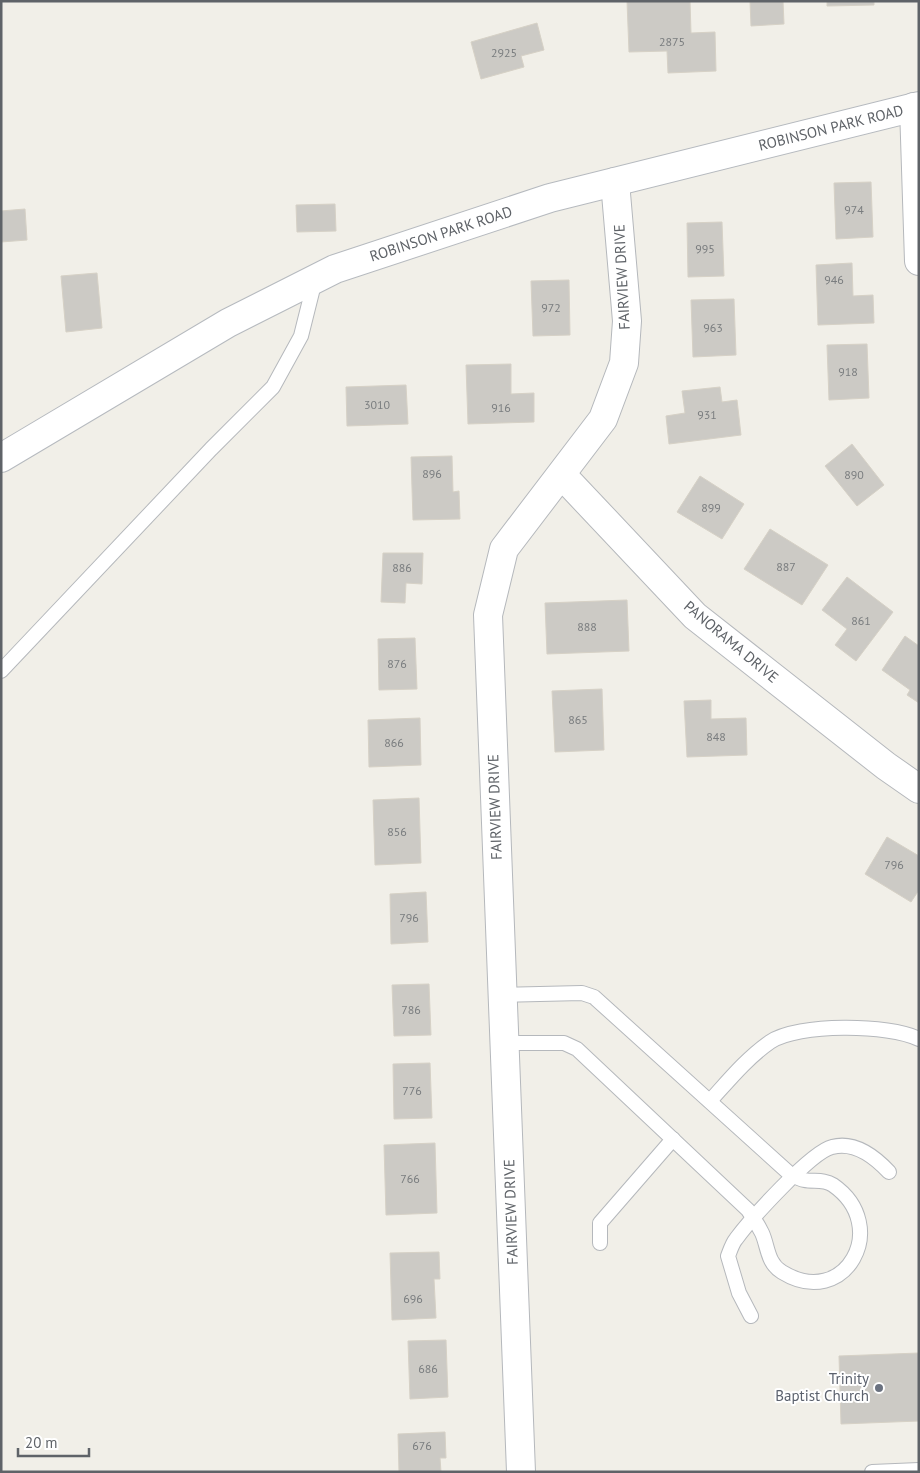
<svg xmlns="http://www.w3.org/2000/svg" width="920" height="1473" font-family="'PT Sans',sans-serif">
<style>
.building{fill:#cccac5;stroke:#d6d1c6}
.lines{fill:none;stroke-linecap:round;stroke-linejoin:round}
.lane-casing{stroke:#b5b8bc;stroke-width:16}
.street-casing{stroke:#b5b8bc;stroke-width:30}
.secondary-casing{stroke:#b6babf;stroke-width:30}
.lane{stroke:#fff;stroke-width:14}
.street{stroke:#fff;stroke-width:28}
.secondary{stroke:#fff;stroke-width:28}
.worship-dot{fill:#6b7280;stroke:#fff;stroke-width:2}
.labels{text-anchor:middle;stroke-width:4;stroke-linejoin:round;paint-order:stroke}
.number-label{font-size:12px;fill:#7a7d7f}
.street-label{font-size:15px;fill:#5f6368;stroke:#fff}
.worship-label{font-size:15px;fill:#5b616d;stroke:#fff;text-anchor:end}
</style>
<rect width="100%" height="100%" fill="#f1efe8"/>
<g class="building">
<polygon points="627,1 690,1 691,33 715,32 716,71 668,73 667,51 629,52"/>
<polygon points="750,1 783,1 784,24 751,26"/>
<polygon points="827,1 874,1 874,5 827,6"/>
<polygon points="537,23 544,50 521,56 524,67 481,79 471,42"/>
<polygon points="871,182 873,237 836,239 834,183"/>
<polygon points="335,204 336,231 297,232 296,205"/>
<polygon points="25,209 27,240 1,242 1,211"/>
<polygon points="722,222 724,276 688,277 687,223"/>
<polygon points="852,263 853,296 873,295 874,323 818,325 816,265"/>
<polygon points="97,273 102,328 66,332 61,276"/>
<polygon points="569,280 570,335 533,336 531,281"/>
<polygon points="734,299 736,355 693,357 691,300"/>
<polygon points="867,344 869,398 829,400 827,345"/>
<polygon points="511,364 511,394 534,393 534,422 468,424 466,365"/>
<polygon points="406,385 408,424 347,426 346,387"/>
<polygon points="720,387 722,402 737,400 741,435 669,444 666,416 685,413 682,391"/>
<polygon points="852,444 884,485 857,506 825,466"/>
<polygon points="452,456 453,492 459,491 460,519 413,520 411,457"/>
<polygon points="700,476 744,504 722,539 677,512"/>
<polygon points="770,529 828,565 802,605 744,569"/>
<polygon points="383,553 423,553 422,584 406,583 405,603 381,602"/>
<polygon points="847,577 893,612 856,661 835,645 847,629 822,610"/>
<polygon points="627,600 629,651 547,654 545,603"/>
<polygon points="905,636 919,646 919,703 907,695 910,690 882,670"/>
<polygon points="415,638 417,689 379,690 378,639"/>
<polygon points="602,689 604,750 555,752 552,691"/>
<polygon points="711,700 711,719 746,718 747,755 687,757 684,701"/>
<polygon points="420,718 421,765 369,767 368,720"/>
<polygon points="419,798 421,863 375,865 373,800"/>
<polygon points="887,837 919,856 919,890 911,902 865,874"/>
<polygon points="426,892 428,942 391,944 390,894"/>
<polygon points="429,984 431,1035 394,1036 392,985"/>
<polygon points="430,1063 432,1118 394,1119 393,1064"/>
<polygon points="435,1143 437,1213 386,1215 384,1145"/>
<polygon points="439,1252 440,1279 434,1279 436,1318 392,1320 390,1253"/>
<polygon points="446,1340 448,1397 410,1399 408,1341"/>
<polygon points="919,1353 919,1421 841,1424 839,1356"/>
<polygon points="445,1432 446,1458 440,1458 441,1472 399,1472 398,1434"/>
</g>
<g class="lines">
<g class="lane-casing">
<g id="lane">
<polyline points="1,671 211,449 273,387 301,336 315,280"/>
<path d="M 502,995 L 582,993 L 594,997 L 790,1174 C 794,1176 799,1179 804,1180 C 814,1182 824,1179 833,1185 C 892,1226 845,1311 782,1272 C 767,1263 768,1246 762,1233 C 758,1225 753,1217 748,1210 L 577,1049 L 564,1043 L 504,1043"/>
<path d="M 710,1101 C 729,1080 747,1058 770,1042 C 798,1023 889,1024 919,1039"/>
<polyline points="600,1243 600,1223 673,1139"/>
<path d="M 751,1316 L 739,1293 L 728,1256 C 730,1251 732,1244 736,1239 C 750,1220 811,1152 832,1147 C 854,1141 875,1157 889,1172"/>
<polyline points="872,1472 919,1470"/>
</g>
</g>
<g class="street-casing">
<g id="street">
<polyline points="914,107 919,261"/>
<polyline points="562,475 695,616 886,766 919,789"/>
<polyline points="521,1472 488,615 504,549 603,419 624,363 627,321 615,182"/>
</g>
</g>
<g class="secondary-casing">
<polyline id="secondary" points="1,458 228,323 335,269 550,198 919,106"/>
</g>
<use href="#lane" class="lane"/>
<use href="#street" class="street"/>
<use href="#secondary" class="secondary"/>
</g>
<circle class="worship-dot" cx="879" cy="1388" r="5"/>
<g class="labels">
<g class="number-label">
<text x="672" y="46">2875</text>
<text x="504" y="57">2925</text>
<text x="854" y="214">974</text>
<text x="705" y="253">995</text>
<text x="834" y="284">946</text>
<text x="551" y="312">972</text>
<text x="713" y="332">963</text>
<text x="848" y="376">918</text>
<text x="377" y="409">3010</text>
<text x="501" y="412">916</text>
<text x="707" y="419">931</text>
<text x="432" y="478">896</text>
<text x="854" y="479">890</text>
<text x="711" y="512">899</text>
<text x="786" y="571">887</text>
<text x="402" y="572">886</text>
<text x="861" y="625">861</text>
<text x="587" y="631">888</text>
<text x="397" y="668">876</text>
<text x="578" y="724">865</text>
<text x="716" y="741">848</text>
<text x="394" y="747">866</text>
<text x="397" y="836">856</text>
<text x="894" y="869">796</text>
<text x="409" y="922">796</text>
<text x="411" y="1014">786</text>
<text x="412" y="1095">776</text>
<text x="410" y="1183">766</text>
<text x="413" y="1303">696</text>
<text x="428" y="1373">686</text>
<text x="422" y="1450">676</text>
</g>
<g class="street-label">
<text transform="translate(831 128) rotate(-14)" y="5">ROBINSON PARK ROAD</text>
<text transform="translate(441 234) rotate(-18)" y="5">ROBINSON PARK ROAD</text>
<text transform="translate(622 277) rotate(-93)" y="5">FAIRVIEW DRIVE</text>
<text transform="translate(731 642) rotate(40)" y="5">PANORAMA DRIVE</text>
<text transform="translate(495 807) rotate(-92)" y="5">FAIRVIEW DRIVE</text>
<text transform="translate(511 1212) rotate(-92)" y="5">FAIRVIEW DRIVE</text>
</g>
<g class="worship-label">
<text x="869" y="1384">Trinity<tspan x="869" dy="17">Baptist Church</tspan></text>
</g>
</g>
<rect width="920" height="1473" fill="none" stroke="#5f6368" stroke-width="5"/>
<path d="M18 1448v8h71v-8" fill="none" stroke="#5f6368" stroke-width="2.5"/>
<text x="25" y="1448" font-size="15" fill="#5f6368" stroke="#ffffff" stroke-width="4" paint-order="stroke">20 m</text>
</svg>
